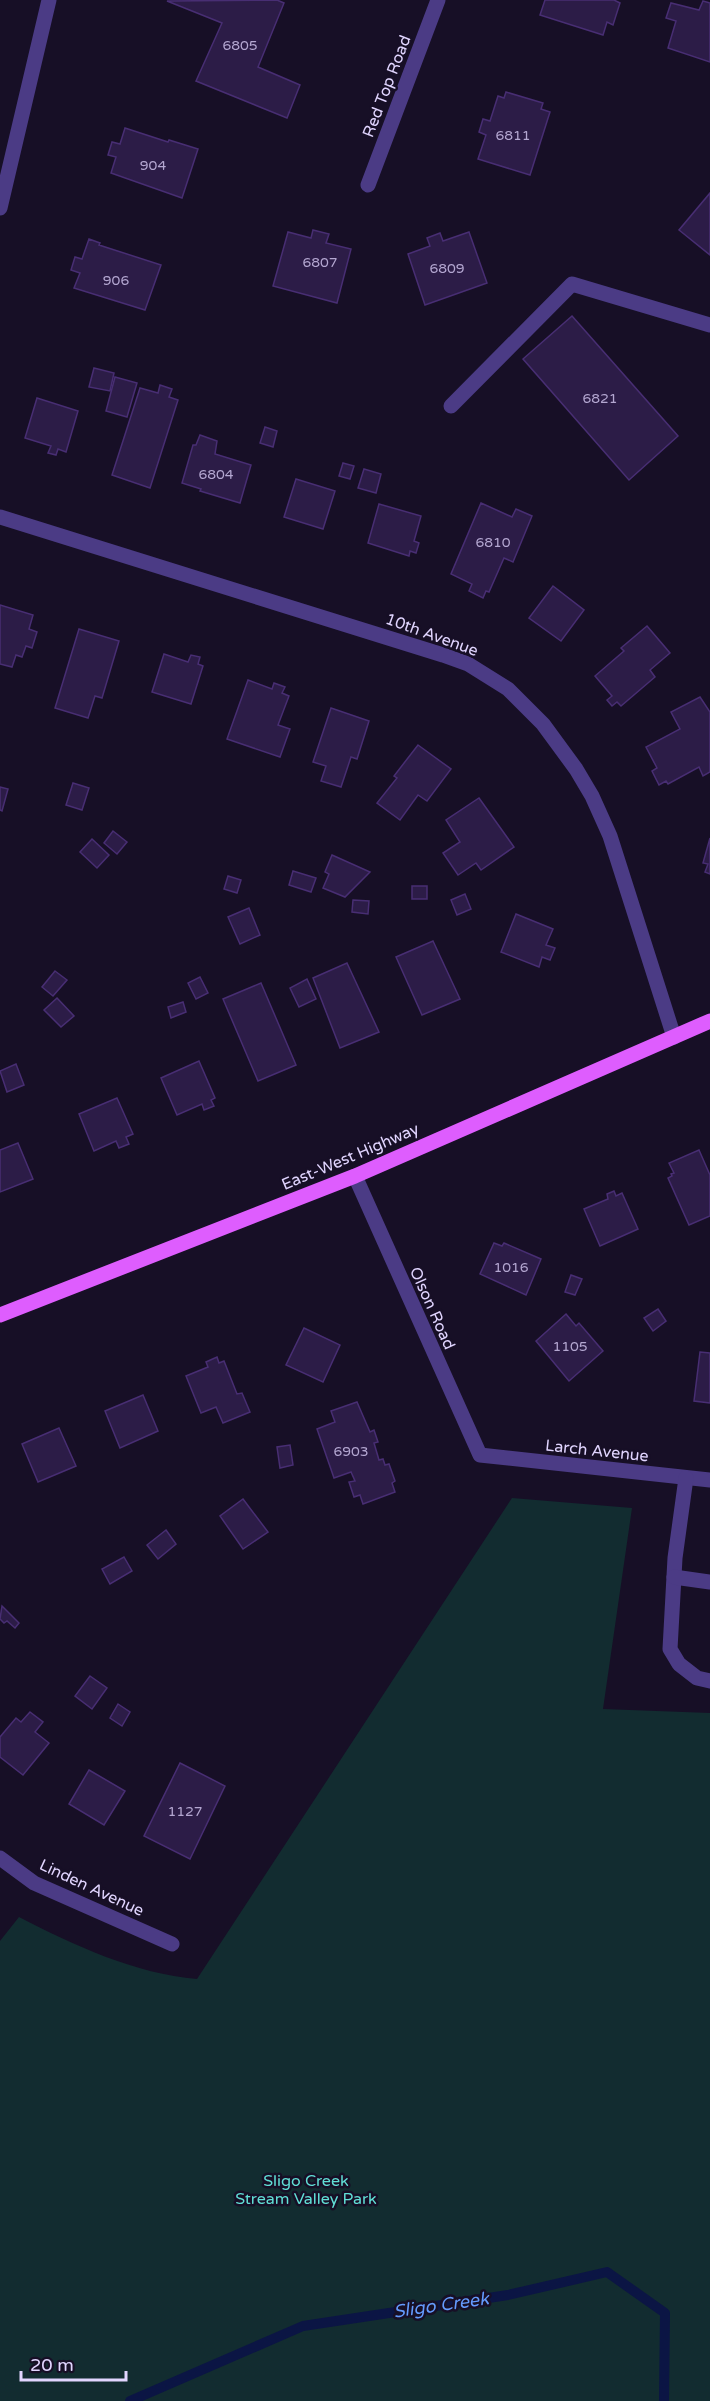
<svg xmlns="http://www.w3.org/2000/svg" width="710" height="2401" font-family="'Varela Round',sans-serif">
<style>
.green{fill:#122c30}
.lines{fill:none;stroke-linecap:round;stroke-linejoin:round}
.stream{stroke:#0b1544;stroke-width:10}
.building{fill:#2c1c47;stroke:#482e73;stroke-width:1.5}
.minor{stroke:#4b3b85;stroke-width:15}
.major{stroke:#de5dfe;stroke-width:15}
.labels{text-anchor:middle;stroke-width:5;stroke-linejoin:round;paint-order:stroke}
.number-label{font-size:14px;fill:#b4a7d1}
.street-label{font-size:16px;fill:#e1d5ff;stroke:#170f26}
.park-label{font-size:16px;fill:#61dfd6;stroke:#170f26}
.water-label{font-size:18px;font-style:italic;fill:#649bfe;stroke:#170f26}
</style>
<rect width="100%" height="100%" fill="#170f26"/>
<path class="green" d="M 512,1498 L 632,1508 L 603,1709 L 710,1713 L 710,2401 L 0,2401 L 0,1941 L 19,1917 C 73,1945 136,1974 197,1979 Z"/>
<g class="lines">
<polyline class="stream" points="130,2401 303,2326 508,2295 607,2272 665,2313 664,2401"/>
</g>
<g class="building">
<polygon points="277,0 284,3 258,67 300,85 287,118 196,81 222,23 167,1"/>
<polygon points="545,0 614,0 620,3 613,25 607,22 603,35 540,15"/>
<polygon points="703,1 710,3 710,62 668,48 676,21 666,18 671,3 699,10"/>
<polygon points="506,92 543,103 541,109 550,112 530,175 478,159 486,135 479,132 483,119 490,121 498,96 504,98"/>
<polygon points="125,128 168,142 169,140 198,149 182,198 111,173 116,157 108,155 112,142 120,144"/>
<polygon points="710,193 710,255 679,230"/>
<polygon points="313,230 329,234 326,243 351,249 337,303 273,286 288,232 311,238"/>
<polygon points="469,232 487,283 425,305 408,254 430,246 427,238 440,233 443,241"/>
<polygon points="89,239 100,243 99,245 161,265 145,310 74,288 80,273 71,270 75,257 82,259"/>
<polygon points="572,316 678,436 629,480 523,359"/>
<polygon points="94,368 114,373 110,391 89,387"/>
<polygon points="115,377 137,383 127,417 106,411"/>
<polygon points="160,385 172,389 169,397 178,400 150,488 112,475 140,388 158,393"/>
<polygon points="37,398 78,411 66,452 58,449 56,455 48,453 51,446 25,438"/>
<polygon points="265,427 277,431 273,447 260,443"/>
<polygon points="200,435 217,441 215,454 251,465 240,503 200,491 201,489 182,483 193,445 196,445"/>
<polygon points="343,463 354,466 350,479 339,476"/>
<polygon points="364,469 381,474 376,493 358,488"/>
<polygon points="296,479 335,491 323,529 284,517"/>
<polygon points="481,503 512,517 516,509 532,516 513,562 504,558 489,592 486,591 483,598 469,591 472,584 451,574"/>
<polygon points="379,504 421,516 414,541 419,543 416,553 410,551 409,556 368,543"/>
<polygon points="553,586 584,610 561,641 529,618"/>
<polygon points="0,605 33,615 29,629 37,632 32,648 26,646 22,657 16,655 12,667 0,664"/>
<polygon points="647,626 670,653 650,670 655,677 621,706 617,702 612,706 607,700 612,696 595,676 624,651 621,648"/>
<polygon points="79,629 119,641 102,698 95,696 88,718 55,708"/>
<polygon points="164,654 188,662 191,655 200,657 198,664 203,666 191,704 152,692"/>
<polygon points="248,680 272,689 274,683 285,687 282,693 289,696 278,725 290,729 280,757 227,739"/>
<polygon points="700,697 710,712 710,772 703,776 699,767 668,784 666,781 659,785 652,771 657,768 646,747 680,729 671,712"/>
<polygon points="331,708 369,721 357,759 351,757 341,787 321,781 326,766 313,762"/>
<polygon points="418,745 451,769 427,801 418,795 400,820 377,803 397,778 394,776"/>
<polygon points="73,783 89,788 82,810 66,805"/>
<polygon points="0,787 8,789 2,811 0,810"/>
<polygon points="479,798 514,847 481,870 476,863 458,875 443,853 460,842 446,820"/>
<polygon points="113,831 127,842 117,854 104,843"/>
<polygon points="710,838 710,874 705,872 708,864 703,863"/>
<polygon points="92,839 109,855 97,868 80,852"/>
<polygon points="332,855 370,872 345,897 323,888 329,874 325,872"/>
<polygon points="293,871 316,878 311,892 289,885"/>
<polygon points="228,876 241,880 237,893 224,889"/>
<rect x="412" y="886" width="15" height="13"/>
<polygon points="465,894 471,909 457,915 451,900"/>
<polygon points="353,900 369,901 368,914 352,912"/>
<polygon points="249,908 260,935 240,944 228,917"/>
<polygon points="516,914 553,929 546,945 555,948 550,960 542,957 539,967 501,952"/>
<polygon points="433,941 460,999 422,1015 396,957"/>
<polygon points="347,963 379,1032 340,1048 313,978"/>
<polygon points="55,971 67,980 53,996 42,987"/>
<polygon points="200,977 208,993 196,999 188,983"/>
<polygon points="307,979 316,999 299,1007 290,988"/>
<polygon points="261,983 296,1065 258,1081 223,999"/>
<polygon points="57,998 74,1016 61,1027 44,1010"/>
<polygon points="183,1002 186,1012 171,1018 168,1007"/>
<polygon points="199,1061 215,1098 211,1100 214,1106 204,1110 202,1104 177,1115 161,1078"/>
<polygon points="16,1064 24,1085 7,1092 0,1071"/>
<polygon points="117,1098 133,1134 126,1137 129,1144 119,1148 116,1141 94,1151 79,1114"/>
<polygon points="18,1143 33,1179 0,1192 0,1150"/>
<polygon points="699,1150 710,1175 710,1216 689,1225 668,1178 672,1176 671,1174 674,1173 669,1163"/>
<polygon points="614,1191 616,1196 622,1193 638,1229 600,1246 584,1209 608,1199 607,1194"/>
<polygon points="494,1243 502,1246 504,1243 541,1259 526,1295 480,1274"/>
<polygon points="571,1275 582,1279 575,1295 565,1292"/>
<polygon points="658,1309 666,1321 653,1331 644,1318"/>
<polygon points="566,1314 576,1326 579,1323 603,1351 569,1381 536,1341"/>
<polygon points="304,1328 340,1345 323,1382 286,1365"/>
<polygon points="700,1352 710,1353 710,1403 694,1401"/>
<polygon points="217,1357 219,1363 224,1361 237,1394 242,1393 250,1412 223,1423 216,1407 201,1413 186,1376 208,1367 206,1362"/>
<polygon points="143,1395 158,1431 120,1448 105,1411"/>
<polygon points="357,1402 370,1432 374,1430 378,1442 374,1443 379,1460 383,1459 385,1465 389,1464 395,1481 392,1483 395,1492 363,1504 360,1495 354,1497 349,1482 355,1481 351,1472 334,1478 317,1429 335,1422 331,1411"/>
<polygon points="59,1428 76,1466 38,1482 22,1444"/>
<polygon points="290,1445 293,1465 280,1468 277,1447"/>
<polygon points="243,1499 268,1532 243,1549 220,1516"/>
<polygon points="166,1530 176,1544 158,1559 147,1545"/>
<polygon points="124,1557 132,1571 110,1584 102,1569"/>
<polygon points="2,1606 19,1623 15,1628 7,1621 4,1623 0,1619"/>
<polygon points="90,1676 107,1688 92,1709 75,1696"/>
<polygon points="118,1704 130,1712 122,1726 110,1718"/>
<polygon points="30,1712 43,1722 35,1732 49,1743 23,1775 0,1757 0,1737 16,1718 21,1722"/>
<polygon points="180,1763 225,1786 190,1859 144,1836"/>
<polygon points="89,1770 125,1791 104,1825 69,1804"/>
</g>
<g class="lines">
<g class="minor">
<polyline points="368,185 438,0"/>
<polyline points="0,208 49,0"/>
<polyline points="451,406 572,284 710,325"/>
<polyline points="0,517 443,655 468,664 508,689 543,724 576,769 592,796 610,836 674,1037"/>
<polyline points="355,1176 480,1455 710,1480"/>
<polyline points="686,1478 675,1558 670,1649 679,1664 697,1678 710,1681"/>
<polyline points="674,1577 710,1582"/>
<polyline points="0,1858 34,1883 172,1944"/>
</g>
<polyline class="major" points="0,1315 355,1176 710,1021"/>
</g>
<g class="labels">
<g class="number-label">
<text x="240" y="50">6805</text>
<text x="513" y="140">6811</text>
<text x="153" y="170">904</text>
<text x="320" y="267">6807</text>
<text x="447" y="273">6809</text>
<text x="116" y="285">906</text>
<text x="600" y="403">6821</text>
<text x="216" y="479">6804</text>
<text x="493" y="547">6810</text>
<text x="511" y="1272">1016</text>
<text x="570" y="1351">1105</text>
<text x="351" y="1456">6903</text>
<text x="185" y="1816">1127</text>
</g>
<g class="street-label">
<text transform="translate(386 86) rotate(-69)" y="6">Red Top Road</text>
<text transform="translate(432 634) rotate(20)" y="6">10th Avenue</text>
<text transform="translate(350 1156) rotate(-23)" y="6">East-West Highway</text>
<text transform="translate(433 1308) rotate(66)" y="6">Olson Road</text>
<text transform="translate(597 1450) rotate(6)" y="6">Larch Avenue</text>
<text transform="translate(92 1887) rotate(25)" y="6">Linden Avenue</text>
</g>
<g class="park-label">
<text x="306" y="2186">Sligo Creek<tspan x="306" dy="18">Stream Valley Park</tspan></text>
</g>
<g class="water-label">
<text transform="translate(441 2305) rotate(-8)" y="6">Sligo Creek</text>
</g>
</g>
<path d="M21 2371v9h105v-9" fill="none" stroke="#e1d5ff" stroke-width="3"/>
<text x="30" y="2371" font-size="18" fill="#e1d5ff" stroke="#170f26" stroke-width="4.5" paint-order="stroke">20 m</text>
</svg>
